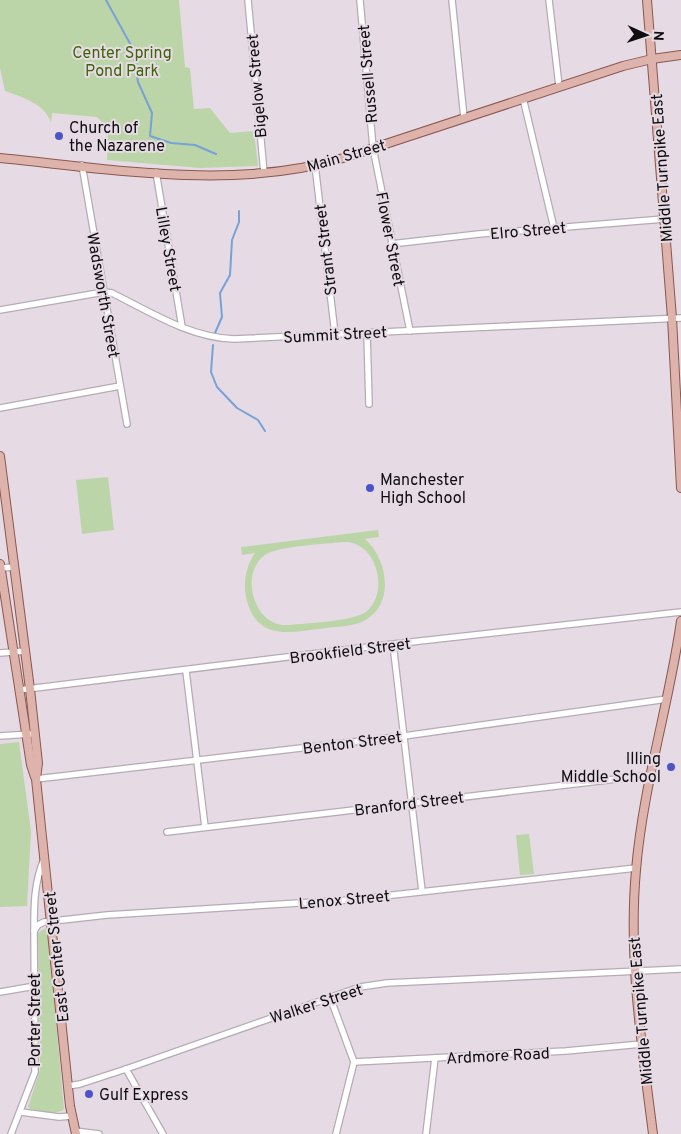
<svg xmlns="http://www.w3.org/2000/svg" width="681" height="1134" font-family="Overpass,sans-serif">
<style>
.green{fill:#bcd5a8;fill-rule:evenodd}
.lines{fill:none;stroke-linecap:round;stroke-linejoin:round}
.stream{stroke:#77a1d7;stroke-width:2}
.minor-casing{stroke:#b5abb4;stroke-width:8}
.major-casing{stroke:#885850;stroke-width:10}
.minor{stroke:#fff;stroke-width:5.5}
.major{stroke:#deb3ab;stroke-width:8}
.poi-dot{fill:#4e53c9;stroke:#e6dbe5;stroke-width:2}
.labels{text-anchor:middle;stroke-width:4;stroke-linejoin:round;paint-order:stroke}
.park-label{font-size:16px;fill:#3d6405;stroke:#e6dbe5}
.street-label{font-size:16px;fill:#100d10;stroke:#e6dbe5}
.poi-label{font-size:16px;fill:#100d10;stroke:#e6dbe5;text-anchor:start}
</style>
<rect width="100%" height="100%" fill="#e6dbe5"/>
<g class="green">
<path d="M 0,0 L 179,0 L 185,67 L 190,68 L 194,109 L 210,108 L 230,133 L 254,131 L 258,166 L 200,168 L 107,160 L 108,128 L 97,117 L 52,113 L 51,123 C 46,104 21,97 5,91 L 0,68 Z"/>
<polygon points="108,477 114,530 82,534 76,480"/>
<path d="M 378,530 L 379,537 L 365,539 C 387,558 395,602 367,619 C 356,627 339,626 326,628 C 292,632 256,643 246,597 C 243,582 246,566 255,553 L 242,555 L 241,547 ZM 343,542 C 376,540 390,591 367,611 C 353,622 307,623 288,625 C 255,628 238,574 265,555 C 277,546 326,544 343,542 Z"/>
<polygon points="19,742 31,831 27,906 0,907 0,744"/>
<polygon points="529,834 534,874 520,875 516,835"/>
<path d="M 45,928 L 48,932 L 64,1109 C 59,1115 34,1113 28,1107 L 40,1070 L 38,933 Z"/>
</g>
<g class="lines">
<g class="stream">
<polyline points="106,0 133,49 138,82 152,113 150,136 171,143 195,145 216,154"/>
<polyline points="215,333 222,317 220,293 230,275 232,240 239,222 239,211"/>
<polyline points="213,345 211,372 217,387 237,408 258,420 265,431"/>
</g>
<g class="minor-casing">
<g id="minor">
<polyline points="248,0 264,173"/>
<polyline points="360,0 373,148 410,331"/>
<polyline points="452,0 464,118"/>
<polyline points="549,0 559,86"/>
<polyline points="523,98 554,228"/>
<polyline points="82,165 127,424"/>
<polyline points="315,165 335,334"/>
<polyline points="156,172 182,327"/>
<polyline points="391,244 479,234 664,219"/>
<path d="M 0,310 L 104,292 L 112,293 C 150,312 191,338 234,339 L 681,318"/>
<polyline points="367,333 369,404"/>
<polyline points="0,408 120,386"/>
<polyline points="0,568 15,567"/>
<polyline points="393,644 422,891"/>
<polyline points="0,653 26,651"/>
<polyline points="186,671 205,827"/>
<polyline points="19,690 393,644 681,612"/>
<polyline points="0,736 30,734"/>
<polyline points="36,779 404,736 667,699"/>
<polyline points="167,832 651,775"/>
<path d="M 34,930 C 34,905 34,883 44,859"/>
<polyline points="0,992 35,986"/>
<polyline points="330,997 354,1062 336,1134"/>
<polyline points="354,1062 566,1051 642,1044"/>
<polyline points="126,1069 163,1134"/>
<polyline points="68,1086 80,1084 126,1069 360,987 387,983 681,969"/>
<polyline points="21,1112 59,1117 72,1116"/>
<polyline points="75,1131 99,1134"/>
<polyline points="11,1134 35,1072 34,931 38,925 44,922 107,915 348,900 636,868"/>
<polyline points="426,1134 435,1058"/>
</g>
</g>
<g class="major-casing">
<g id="major">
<polyline points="647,0 672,318 681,488"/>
<path d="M 0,158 C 112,169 234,191 343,158 L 623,66 L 652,59 L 681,55"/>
<polyline points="0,456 30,689 38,763 36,779 70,1106 76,1134"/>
<polyline points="0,564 31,765 35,777"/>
<path d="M 653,1134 C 642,1046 628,959 636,870 C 643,786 669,705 681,621"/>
</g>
</g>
<use href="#minor" class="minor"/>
<use href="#major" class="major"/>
</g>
<g class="poi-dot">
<circle cx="59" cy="136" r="5"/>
<circle cx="370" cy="488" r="5"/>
<circle cx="671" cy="767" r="5"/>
<circle cx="89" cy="1094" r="5"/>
</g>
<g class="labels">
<g class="park-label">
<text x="122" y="58">Center Spring<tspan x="122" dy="18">Pond Park</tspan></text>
</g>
<g class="street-label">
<text transform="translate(367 74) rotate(-95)" y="6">Russell Street</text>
<text transform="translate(256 86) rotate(-95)" y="6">Bigelow Street</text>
<text transform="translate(346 155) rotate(-16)" y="6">Main Street</text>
<text transform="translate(661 168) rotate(-94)" y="6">Middle Turnpike East</text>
<text transform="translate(528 230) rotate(-5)" y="6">Elro Street</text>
<text transform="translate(391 239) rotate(79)" y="6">Flower Street</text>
<text transform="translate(169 249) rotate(80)" y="6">Lilley Street</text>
<text transform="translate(325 250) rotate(-97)" y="6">Strant Street</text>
<text transform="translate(104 295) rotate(80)" y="6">Wadsworth Street</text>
<text transform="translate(335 334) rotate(-3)" y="6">Summit Street</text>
<text transform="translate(350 650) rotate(-7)" y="6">Brookfield Street</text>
<text transform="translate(352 742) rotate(-7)" y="6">Benton Street</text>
<text transform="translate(409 803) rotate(-7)" y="6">Branford Street</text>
<text transform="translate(344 899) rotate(-5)" y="6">Lenox Street</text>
<text transform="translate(56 957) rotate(-96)" y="6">East Center Street</text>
<text transform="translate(316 1003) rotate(-18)" y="6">Walker Street</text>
<text transform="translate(640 1011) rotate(-95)" y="6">Middle Turnpike East</text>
<text transform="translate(34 1020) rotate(-90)" y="6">Porter Street</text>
<text transform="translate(498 1055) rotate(-3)" y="6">Ardmore Road</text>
</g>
<g class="poi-label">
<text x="69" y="133">Church of<tspan x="69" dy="18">the Nazarene</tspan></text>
<text x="380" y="485">Manchester<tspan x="380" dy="18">High School</tspan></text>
<text x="661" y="764" text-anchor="end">Illing<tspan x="661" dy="18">Middle School</tspan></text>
<text x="99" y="1100">Gulf Express</text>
</g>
</g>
<g transform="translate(646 35) rotate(93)" stroke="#e6dbe5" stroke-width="4" paint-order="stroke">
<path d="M0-4L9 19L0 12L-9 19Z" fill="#100d10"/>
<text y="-8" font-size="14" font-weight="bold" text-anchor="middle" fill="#100d10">N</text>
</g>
</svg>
